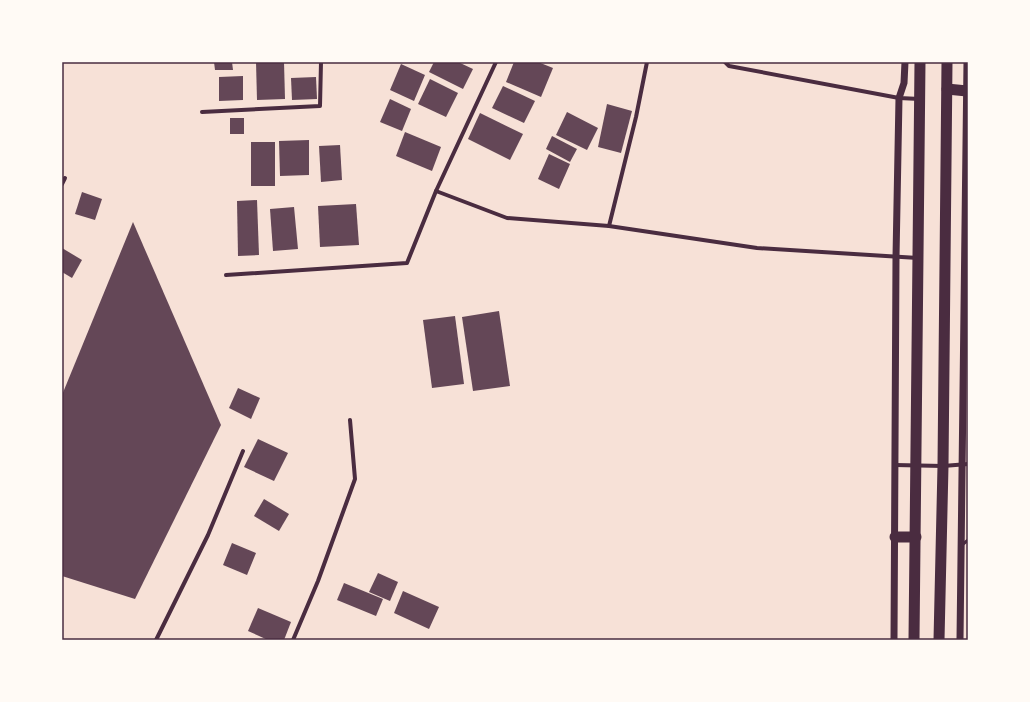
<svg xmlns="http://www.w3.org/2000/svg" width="1030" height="702" font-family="'Nunito Sans',sans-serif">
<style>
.building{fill:#644757}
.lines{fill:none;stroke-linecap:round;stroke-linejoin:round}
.service{stroke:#4a2c40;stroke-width:3}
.minor{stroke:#4a2c40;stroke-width:4}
.tertiary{stroke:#4a2c40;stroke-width:7}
.trunk{stroke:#4a2c40;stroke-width:11}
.neatline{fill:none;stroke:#4a2c40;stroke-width:1.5}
</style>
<rect width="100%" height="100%" fill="#f7e1d7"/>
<g class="building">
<polygon points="214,62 232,62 233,70 215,70"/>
<polygon points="256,62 284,62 285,99 257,100"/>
<polygon points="434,62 458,62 473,69 463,89 429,72"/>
<polygon points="514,62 538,62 553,68 541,97 506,82"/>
<polygon points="401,64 425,75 414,101 390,90"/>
<polygon points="243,76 243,100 219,101 219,77"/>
<polygon points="316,77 317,99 292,100 291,78"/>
<polygon points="430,79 458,93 446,117 418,104"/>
<polygon points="503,86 535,101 524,123 492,108"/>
<polygon points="390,99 411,109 402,131 380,122"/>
<polygon points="607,104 632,111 621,153 598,147"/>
<polygon points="567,112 598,128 587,150 556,135"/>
<polygon points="480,113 523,134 510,160 468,139"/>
<rect x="230" y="118" width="14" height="16"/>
<polygon points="405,132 441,147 432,171 396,156"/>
<polygon points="552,136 577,149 570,162 546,149"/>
<polygon points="309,140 309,175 280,176 279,141"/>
<rect x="251" y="142" width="24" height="44"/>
<polygon points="340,145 342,180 321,182 319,146"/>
<polygon points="549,154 570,164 559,189 538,179"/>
<polygon points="82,192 102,199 95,220 75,214"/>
<polygon points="257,200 259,255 238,256 237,201"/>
<polygon points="356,204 359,245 320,247 318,206"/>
<polygon points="294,207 298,249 273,251 270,209"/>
<polygon points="133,222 221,425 135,599 62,576 62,395"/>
<polygon points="62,248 82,260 72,278 62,272"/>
<polygon points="499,311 510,386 473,391 462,317"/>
<polygon points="455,316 464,384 432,388 423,320"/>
<polygon points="238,388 260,398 251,419 229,408"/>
<polygon points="258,439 288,453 274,481 244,467"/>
<polygon points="264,499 289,514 279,531 254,516"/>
<polygon points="232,543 256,553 247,575 223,565"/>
<polygon points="378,573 398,582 390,601 369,592"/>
<polygon points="344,583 383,599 376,616 337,600"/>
<polygon points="403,591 439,607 429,629 394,613"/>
<polygon points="258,608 291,622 284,640 268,640 248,631"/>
</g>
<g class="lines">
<polyline class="service" points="962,545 968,540"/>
<g class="minor">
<polyline points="496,62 436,191 507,218 609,226 757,248 918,258"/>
<polyline points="725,62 729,66 899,98 920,99"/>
<polyline points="202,112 320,106 321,62"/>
<polyline points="62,184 65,178"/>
<polyline points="609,226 636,117 647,62"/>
<polyline points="226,275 407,263 436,191"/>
<polyline points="895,465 943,466 968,464"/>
<polyline points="156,640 208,535 243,451"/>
<polyline points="293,640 318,581 355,479 350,420"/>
</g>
<g class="tertiary">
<polyline points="894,640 896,257 899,98 904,83 905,62"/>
<polyline points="960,640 967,62"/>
</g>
<g class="trunk">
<polyline points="947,89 967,91"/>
<polyline points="895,537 916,537"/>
<polyline points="914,640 920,62"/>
<polyline points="939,640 943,466 947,62"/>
</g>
</g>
<rect width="1030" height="702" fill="none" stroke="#fffaf5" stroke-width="126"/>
<rect x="63" y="63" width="904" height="576" class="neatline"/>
</svg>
